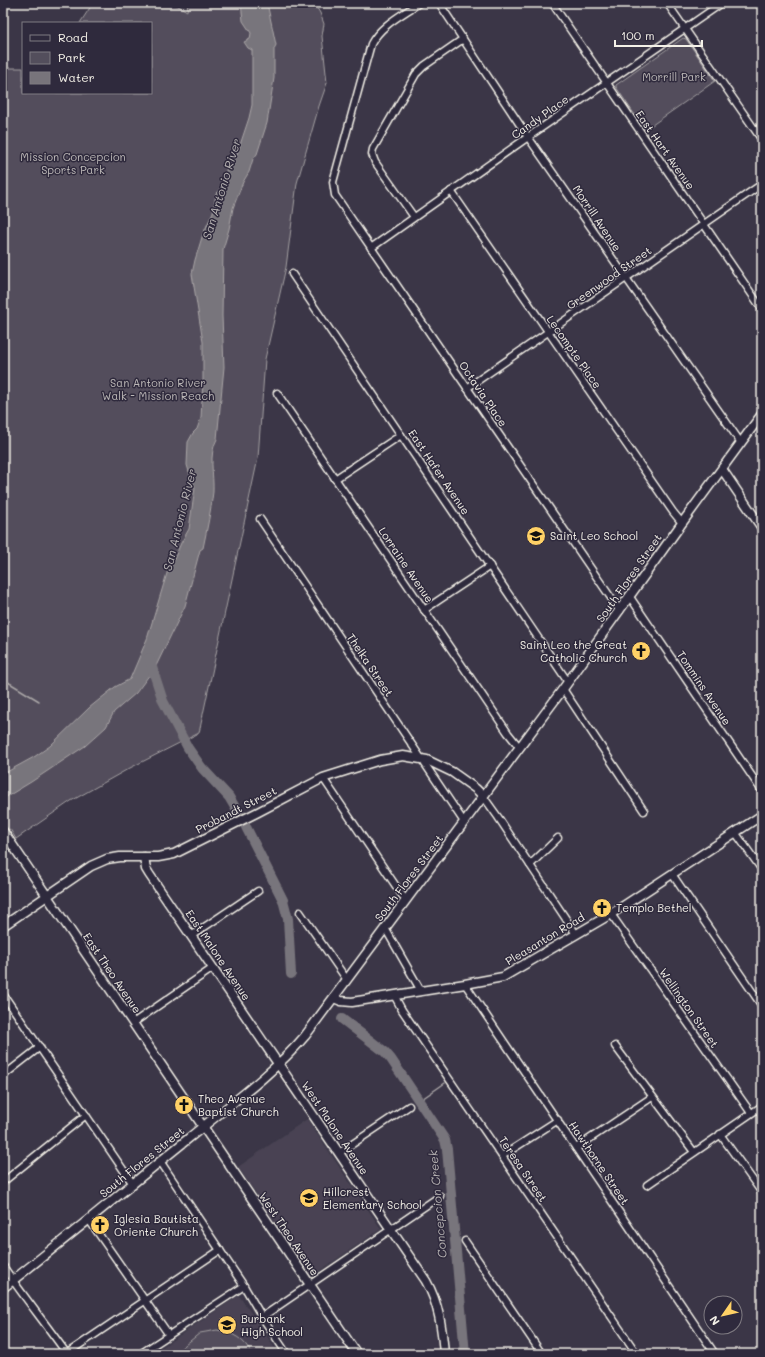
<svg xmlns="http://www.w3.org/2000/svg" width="765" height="1357" font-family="Mali,sans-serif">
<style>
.built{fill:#484352}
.green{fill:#534e5c;stroke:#a4a0a2}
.water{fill:#78747b;stroke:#aaa6a7}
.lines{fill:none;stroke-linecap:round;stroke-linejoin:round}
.stream{stroke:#aaa6a7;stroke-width:1.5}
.river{stroke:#78747b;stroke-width:10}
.street-casing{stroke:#f4f1e8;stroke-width:9}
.secondary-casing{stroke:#f4f1e8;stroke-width:11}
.street{stroke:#2f2a3d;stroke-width:6}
.secondary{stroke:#2f2a3d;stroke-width:8}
.labels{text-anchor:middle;stroke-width:3;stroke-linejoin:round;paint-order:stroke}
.park-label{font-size:11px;fill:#bcb8b7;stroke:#2f2a3d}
.street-label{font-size:11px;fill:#f4f1e8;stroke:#2f2a3d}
.poi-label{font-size:11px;fill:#f4f1e8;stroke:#2f2a3d;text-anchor:start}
.water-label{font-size:12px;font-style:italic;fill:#b6b2b2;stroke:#2f2a3d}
</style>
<rect width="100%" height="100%" fill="#3b3647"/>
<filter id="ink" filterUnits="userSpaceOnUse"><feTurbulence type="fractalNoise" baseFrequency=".025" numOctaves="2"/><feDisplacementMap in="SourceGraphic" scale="8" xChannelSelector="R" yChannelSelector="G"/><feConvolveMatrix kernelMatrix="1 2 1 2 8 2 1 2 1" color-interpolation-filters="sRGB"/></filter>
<g filter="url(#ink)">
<g class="built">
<polygon points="307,1119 381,1229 312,1276 238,1167"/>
<polygon points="238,1296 240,1297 279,1354 152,1354"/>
</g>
<g class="green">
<polygon points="93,3 173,3 187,11 188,3 314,3 320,13 324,24 322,36 327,83 319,106 297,183 286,267 265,359 258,458 199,733 130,768 71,801 16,839 10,829 3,833 3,67 9,68 23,68 23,93 151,93 151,23 80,23"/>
<polygon points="683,38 686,39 715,81 645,130 616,87 616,85"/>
<path d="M 217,1330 C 234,1333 244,1339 252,1354 L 183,1354 L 180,1349 L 200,1333 Z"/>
</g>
<path class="water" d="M 241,3 L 267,3 L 276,45 L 274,49 L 274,78 L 267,123 L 257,154 L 253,159 L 249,172 L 243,182 L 233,208 L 229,229 L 223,249 L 222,316 L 224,367 L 217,439 C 208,455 214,474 213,492 C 211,510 207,529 203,548 L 200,550 L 185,606 L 156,666 L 136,693 L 114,712 L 106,727 L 85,746 L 31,782 L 3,799 L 3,774 L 34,757 L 50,746 L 89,708 L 115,687 L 130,679 L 147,639 L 168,570 L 175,557 L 181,543 L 189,529 L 195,488 L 190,475 L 187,465 L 188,442 L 193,433 L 197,429 L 201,418 L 203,380 L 203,342 L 192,274 L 195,260 L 203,234 L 213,212 L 216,194 L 222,188 L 226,186 L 229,176 L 226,172 L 227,163 L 236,157 L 249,118 L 252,105 L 252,50 L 248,48 L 244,42 L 250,39 L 251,33 L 243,21 Z"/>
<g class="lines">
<g class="stream">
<polyline points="3,679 39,701"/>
<polyline points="419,1101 445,1083"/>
</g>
<g class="river">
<polyline points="149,658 163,701 188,748 202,768 229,797 239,814"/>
<polyline points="246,827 283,900 288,919 291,974"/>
<polyline points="342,1019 385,1052 391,1059 445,1140 447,1149 465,1354"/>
</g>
<g class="street-casing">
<g id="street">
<path d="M 419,3 C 402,15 381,25 371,44 L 333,182 L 335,195 L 620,611"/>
<polyline points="439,3 528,137 741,443"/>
<polyline points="552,3 762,309"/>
<polyline points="667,3 762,140"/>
<polyline points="451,191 673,512 682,523"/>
<polyline points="414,217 375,162 372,154 373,149 416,74 424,66 463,39"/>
<polyline points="371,248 528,137 722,3"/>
<polyline points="292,274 568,682"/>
<polyline points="467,388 762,184"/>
<polyline points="277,393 508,733 520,748"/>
<polyline points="335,479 401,435"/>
<polyline points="260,519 464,822"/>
<polyline points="630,597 762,791"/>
<polyline points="424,610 490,566"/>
<polyline points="563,689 644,811"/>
<polyline points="323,778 406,901"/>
<polyline points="483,796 498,817 576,934"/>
<polyline points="735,832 762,870"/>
<polyline points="530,865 558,838"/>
<polyline points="672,874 762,1006"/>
<polyline points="300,912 347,980"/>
<polyline points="611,914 751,1113"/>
<polyline points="385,928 421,991"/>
<polyline points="191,936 258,891"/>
<polyline points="465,984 715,1354"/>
<polyline points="3,994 133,1184"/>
<polyline points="394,995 402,1010 637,1354"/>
<polyline points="133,1023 213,968"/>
<polyline points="615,1046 694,1152"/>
<polyline points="3,1076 40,1047"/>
<polyline points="720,1134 762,1193"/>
<polyline points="576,1148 652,1097"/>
<polyline points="339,1153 409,1106"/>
<polyline points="502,1156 558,1120"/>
<polyline points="160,1161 244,1286 262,1317 287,1354"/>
<polyline points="3,1182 86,1115"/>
<polyline points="647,1185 762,1106"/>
<polyline points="89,1220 169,1335"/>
<polyline points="465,1241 542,1354"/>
<path d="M 3,1266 C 23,1296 46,1324 67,1354"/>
<polyline points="262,1317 440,1196"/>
<polyline points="66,1354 220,1250"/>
<polyline points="140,1354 244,1286"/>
</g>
</g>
<g class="secondary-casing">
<g id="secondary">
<polyline points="722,469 762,528"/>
<polyline points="3,831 357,1354"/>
<path d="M 144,857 L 146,869 L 149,874 L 426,1281 C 439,1304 442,1328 444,1354"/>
<polyline points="3,926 91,866 107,859 120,857 158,857 174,854 258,812 323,778 380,760 403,756 427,760 452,772 476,789 483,796"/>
<polyline points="334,998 341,1001 352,1002 465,984 503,977 611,914 762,815"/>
<path d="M 3,1288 C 66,1239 127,1188 189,1138 C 228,1106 273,1074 305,1036 L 563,689 L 682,523 L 762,414"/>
</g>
</g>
<use href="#street" class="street"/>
<use href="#secondary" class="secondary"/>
</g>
</g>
<defs>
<g id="school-disc" transform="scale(1)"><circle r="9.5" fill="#ffd166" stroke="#2f2a3d"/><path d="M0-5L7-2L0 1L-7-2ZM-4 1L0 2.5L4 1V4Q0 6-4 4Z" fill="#111"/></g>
<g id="church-disc" transform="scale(1)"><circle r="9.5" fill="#ffd166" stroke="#2f2a3d"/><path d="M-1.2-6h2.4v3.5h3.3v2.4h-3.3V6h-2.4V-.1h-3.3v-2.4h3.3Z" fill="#111"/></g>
</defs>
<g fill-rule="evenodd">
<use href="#school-disc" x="536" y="536"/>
<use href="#church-disc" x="641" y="651"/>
<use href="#church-disc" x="602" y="908"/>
<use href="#church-disc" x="184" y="1105"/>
<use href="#school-disc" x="309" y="1198"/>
<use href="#church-disc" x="100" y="1225"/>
<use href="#school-disc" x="227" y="1325"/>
</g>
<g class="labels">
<g class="park-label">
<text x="674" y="81">Morrill Park</text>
<text x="73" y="161">Mission Concepcion<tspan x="73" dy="13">Sports Park</tspan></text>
<text x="158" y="387">San Antonio River<tspan x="158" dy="13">Walk - Mission Reach</tspan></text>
</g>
<g class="street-label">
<text transform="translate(540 117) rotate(-35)" y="4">Candy Place</text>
<text transform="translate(665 150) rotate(55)" y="4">East Hart Avenue</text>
<text transform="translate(597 218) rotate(56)" y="4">Morrill Avenue</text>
<text transform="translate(609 278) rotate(-35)" y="4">Greenwood Street</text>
<text transform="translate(574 352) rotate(55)" y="4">Lecompte Place</text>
<text transform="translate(483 394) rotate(56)" y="4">Octavia Place</text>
<text transform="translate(439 472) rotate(56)" y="4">East Hafer Avenue</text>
<text transform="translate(406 565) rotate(56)" y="4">Lorraine Avenue</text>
<text transform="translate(629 578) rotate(-55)" y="4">South Flores Street</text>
<text transform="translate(370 665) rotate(56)" y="4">Thelka Street</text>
<text transform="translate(704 688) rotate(56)" y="4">Tommins Avenue</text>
<text transform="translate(236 810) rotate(-27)" y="4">Probandt Street</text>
<text transform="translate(409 878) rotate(-53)" y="4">South Flores Street</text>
<text transform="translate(545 939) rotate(-31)" y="4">Pleasanton Road</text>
<text transform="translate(218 955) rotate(56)" y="4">East Malone Avenue</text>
<text transform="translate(112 973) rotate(56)" y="4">East Theo Avenue</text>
<text transform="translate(689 1008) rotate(55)" y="4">Wellington Street</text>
<text transform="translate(335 1128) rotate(56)" y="4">West Malone Avenue</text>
<text transform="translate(142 1162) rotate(-39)" y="4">South Flores Street</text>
<text transform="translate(599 1163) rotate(56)" y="4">Hawthorne Street</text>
<text transform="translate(523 1169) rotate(56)" y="4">Teresa Street</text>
<text transform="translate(289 1234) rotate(56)" y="4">West Theo Avenue</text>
</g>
<g class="poi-label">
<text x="550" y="540">Saint Leo School</text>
<text x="627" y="649" text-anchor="end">Saint Leo the Great<tspan x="627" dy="13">Catholic Church</tspan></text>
<text x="616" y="912">Templo Bethel</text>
<text x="198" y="1103">Theo Avenue<tspan x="198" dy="13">Baptist Church</tspan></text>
<text x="323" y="1196">Hillcrest<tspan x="323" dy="13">Elementary School</tspan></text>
<text x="114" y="1223">Iglesia Bautista<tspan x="114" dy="13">Oriente Church</tspan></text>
<text x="241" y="1323">Burbank<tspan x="241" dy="13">High School</tspan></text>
</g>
<g class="water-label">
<text transform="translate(222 189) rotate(-73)" y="4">San Antonio River</text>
<text transform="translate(180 520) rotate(-76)" y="4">San Antonio River</text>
<text transform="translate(438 1204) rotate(-95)" y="4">Concepcion Creek</text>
</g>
</g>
<rect width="765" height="1357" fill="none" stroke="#2f2a3d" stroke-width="16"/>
<rect x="8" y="8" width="749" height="1341" fill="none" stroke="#f4f1e8" stroke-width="1.5" filter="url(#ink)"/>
<rect x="22" y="22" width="130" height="72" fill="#2f2a3d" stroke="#7e7a81"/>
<rect x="30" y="35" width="20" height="6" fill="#2f2a3d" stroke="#7e7a81"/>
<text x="58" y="42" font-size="12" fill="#f4f1e8">Road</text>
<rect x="30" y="52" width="20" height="12" fill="#534e5c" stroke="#7e7a81"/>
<text x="58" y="62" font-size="12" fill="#f4f1e8">Park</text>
<rect x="30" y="72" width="20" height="12" fill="#78747b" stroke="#7e7a81"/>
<text x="58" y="82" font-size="12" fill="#f4f1e8">Water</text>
<g transform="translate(723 1315) rotate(236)"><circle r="19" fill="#2f2a3d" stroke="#7e7a81"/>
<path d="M0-3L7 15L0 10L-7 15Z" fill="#ffd166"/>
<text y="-6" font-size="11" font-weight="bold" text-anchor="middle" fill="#f4f1e8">N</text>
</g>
<path d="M615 40v6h87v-6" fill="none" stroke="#f4f1e8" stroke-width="2"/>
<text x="621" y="40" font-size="12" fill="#f4f1e8" stroke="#2f2a3d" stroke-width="3" paint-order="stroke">100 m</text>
</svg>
